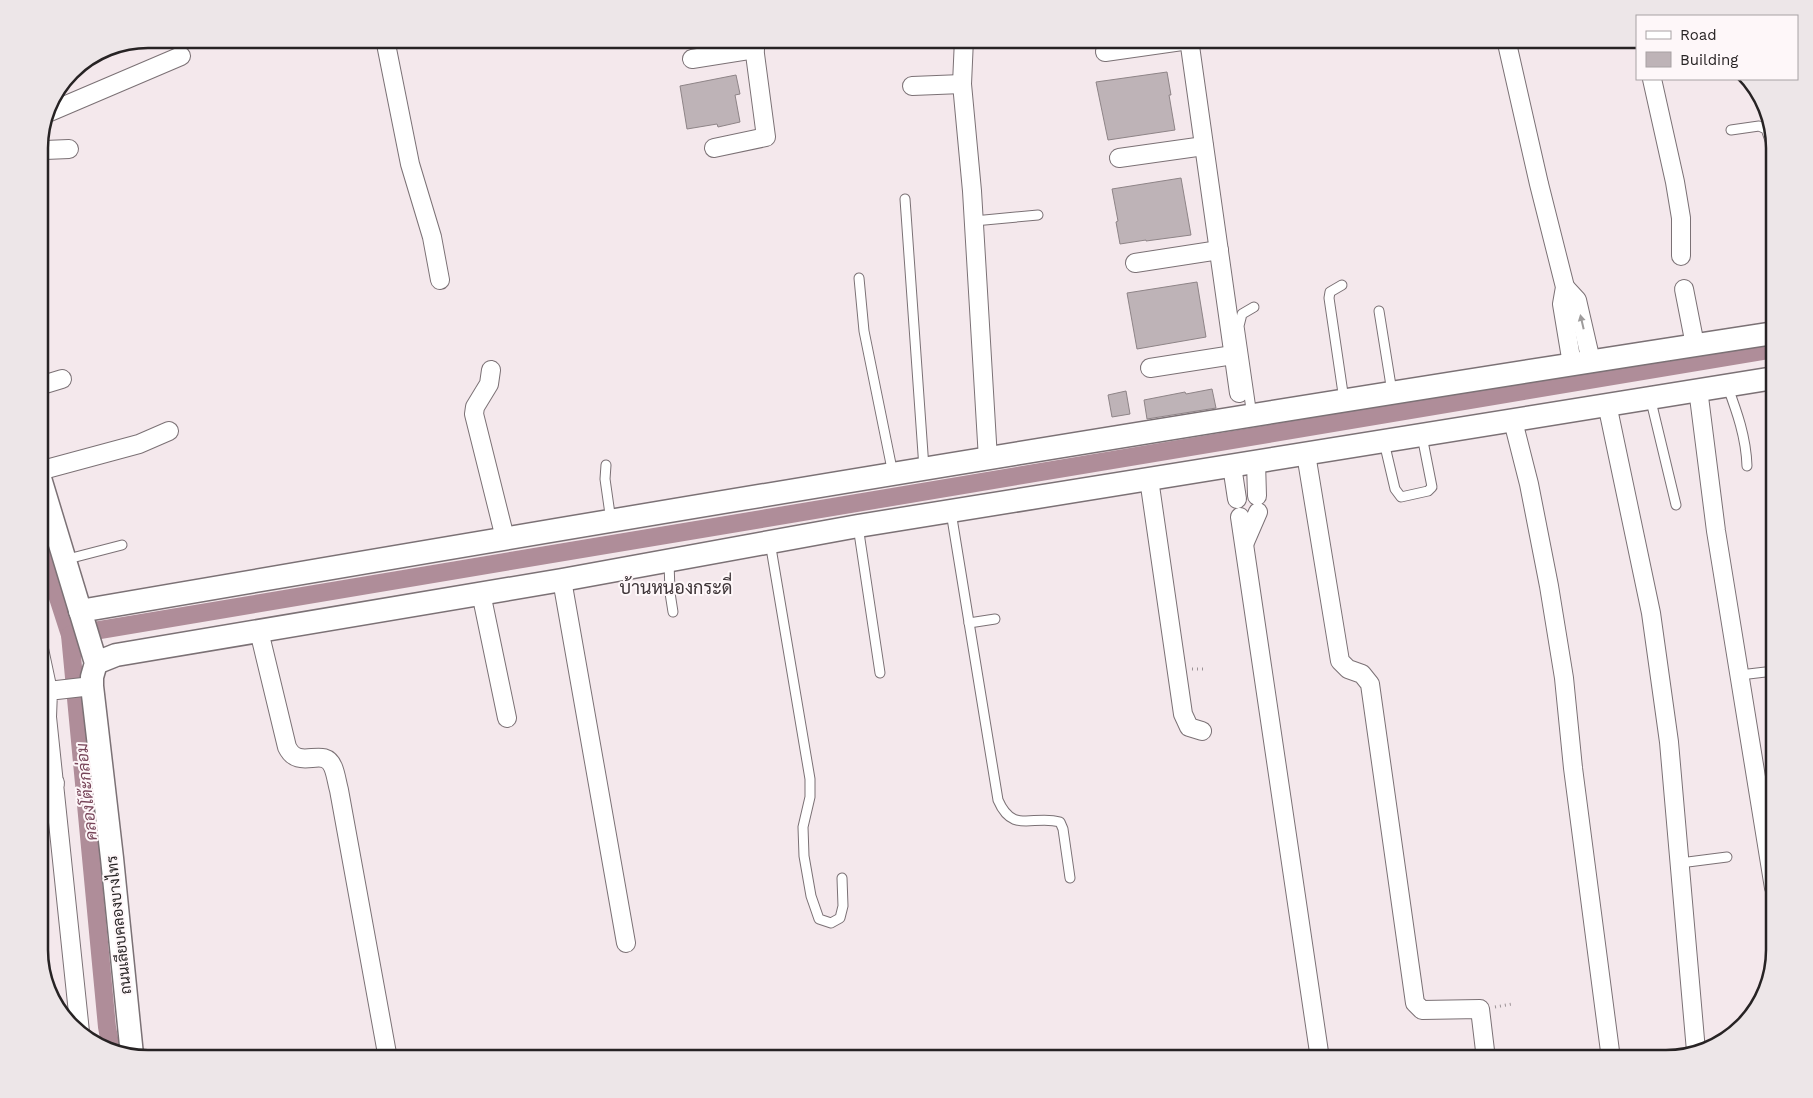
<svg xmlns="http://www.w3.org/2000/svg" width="1813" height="1098" font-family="'Work Sans',Sarabun,sans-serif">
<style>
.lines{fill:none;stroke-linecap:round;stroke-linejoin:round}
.canal{stroke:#af8d99;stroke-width:18}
.building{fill:#beb3b7;stroke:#8e8487}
.service-casing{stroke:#7b7175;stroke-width:11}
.minor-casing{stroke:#7b7175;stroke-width:20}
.tertiary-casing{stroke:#7b7175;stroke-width:25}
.path{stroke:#9c9396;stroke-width:3;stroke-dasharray:1 4;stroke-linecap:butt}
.service{stroke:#fff;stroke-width:9}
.minor{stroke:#fff;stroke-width:18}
.tertiary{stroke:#fff;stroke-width:22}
.oneway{fill:#9e9c9c}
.labels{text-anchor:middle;stroke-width:4;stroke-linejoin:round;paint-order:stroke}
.street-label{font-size:15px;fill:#272324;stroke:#fef7f9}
.water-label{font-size:16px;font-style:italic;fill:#764458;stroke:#fef7f9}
.quarter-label{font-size:18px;fill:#3e3538;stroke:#fef7f9}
.rim{fill:none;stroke:#272324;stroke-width:2.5}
</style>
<rect width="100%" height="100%" fill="#f4e8ec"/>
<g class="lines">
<g class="canal">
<polyline points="39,539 70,635 107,1027 111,1049"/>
<polyline points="70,635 1774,349"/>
</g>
</g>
<g class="building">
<polygon points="1167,72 1171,95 1169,95 1175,130 1108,140 1096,82"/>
<polygon points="736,75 740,94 735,95 740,122 718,127 717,124 687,129 680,86"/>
<polygon points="1181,178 1191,235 1146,241 1146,240 1120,244 1116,222 1118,221 1112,189"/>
<polygon points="1197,282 1206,337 1137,349 1127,293"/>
<polygon points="1212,389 1216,408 1147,419 1144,400 1185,392 1186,394"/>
<polygon points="1126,391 1130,414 1112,417 1108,395"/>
</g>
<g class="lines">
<g class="service-casing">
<g id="service">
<polyline points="1731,130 1759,126 1766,129 1774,152"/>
<polyline points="905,199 924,468"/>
<polyline points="974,221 1038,215"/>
<polyline points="859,278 864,331 893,474"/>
<polyline points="1342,285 1330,292 1329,298 1344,400"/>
<polyline points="1379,311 1392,392"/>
<path d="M 1727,385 C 1737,412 1746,437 1747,466"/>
<polyline points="1650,397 1676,505"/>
<polyline points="1252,416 1239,326 1242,314 1254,307"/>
<polyline points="1384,442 1395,489 1401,497 1428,491 1432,487 1422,436"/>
<polyline points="606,465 605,479 611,521"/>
<path d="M 951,512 L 998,800 C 1013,835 1033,814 1060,822 L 1063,829 L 1070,878"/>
<polyline points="858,526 880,673"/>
<polyline points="770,542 810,779 810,797 803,827 804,856 811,896 819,919 831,923 840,918 843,906 842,878"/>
<polyline points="64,560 122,545"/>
<polyline points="669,561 670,593 673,612"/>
<polyline points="969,623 995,619"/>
<polyline points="1740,675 1774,671"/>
<polyline points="1680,863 1727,857"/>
</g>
</g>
<g class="minor-casing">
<g id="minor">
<polyline points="385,39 410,164 432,237 440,280"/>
<polyline points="964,39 962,84 972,191 988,459"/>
<polyline points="1189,39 1239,393"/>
<polyline points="1506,39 1539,184 1565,287 1562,304 1572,364"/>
<polyline points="1105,52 1189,40"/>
<polyline points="692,59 755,49"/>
<polyline points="1652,79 1675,182 1681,218 1681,256"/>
<polyline points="912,86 962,84"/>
<polyline points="45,114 181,56"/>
<polyline points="39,147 45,150 69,149"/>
<polyline points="714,148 766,137 753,39"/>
<polyline points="1119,158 1204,146"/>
<polyline points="1135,263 1219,250"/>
<polyline points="1565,287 1577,300 1591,361"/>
<polyline points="1684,289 1695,345"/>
<polyline points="1150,368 1233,355"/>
<polyline points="491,370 489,384 475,407 474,414 505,538"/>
<polyline points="39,386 62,379"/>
<polyline points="1698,389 1716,531 1774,888"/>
<polyline points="1607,404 1651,613 1669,742 1696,1051"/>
<polyline points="1513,421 1529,484 1549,586 1564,678 1573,768 1611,1059"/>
<polyline points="1306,454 1340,661 1348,669 1362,674 1370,684 1415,1003 1422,1010 1480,1009 1486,1059"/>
<polyline points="1256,462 1257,496"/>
<polyline points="1232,466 1237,499"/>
<polyline points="39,471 139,444 169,431"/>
<polyline points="1149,479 1183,714 1189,727 1202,731"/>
<polyline points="1240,517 1320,1059"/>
<polyline points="1245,542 1258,512"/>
<polyline points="562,580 626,943"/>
<polyline points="481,593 507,718"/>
<path d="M 259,631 L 287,747 C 299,772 324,745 333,767 C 336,774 337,783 339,790 L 388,1059"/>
<polyline points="39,649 48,691"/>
<polyline points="39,785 55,783"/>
<polyline points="80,1032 47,717 48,691 92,686"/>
</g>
</g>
<g class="tertiary-casing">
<g id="tertiary">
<polyline points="39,475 96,663 92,677 92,686 112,858 132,1055"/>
<path d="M 80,611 C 644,514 1209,420 1774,333"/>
<polyline points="96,663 116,655 562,580 858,526 1774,378"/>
</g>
</g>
<g class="path">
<polyline points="1192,669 1204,669"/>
<polyline points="1495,1007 1512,1004"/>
</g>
<use href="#service" class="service"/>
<use href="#minor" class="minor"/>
<use href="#tertiary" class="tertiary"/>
</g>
<defs><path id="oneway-solid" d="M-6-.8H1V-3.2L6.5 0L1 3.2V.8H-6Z" transform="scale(1.25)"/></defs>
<use class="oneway" href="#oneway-solid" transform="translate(1582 322) rotate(-103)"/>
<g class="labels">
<g class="street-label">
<text transform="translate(119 925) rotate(-96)" y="5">ถนนเลียบคลองบางไทร</text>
</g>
<g class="water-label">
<text transform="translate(86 792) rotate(-96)" y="6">คลองโต๊ะกล่อม</text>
</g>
<g class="quarter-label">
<text x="676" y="594">บ้านหนองกระดี่</text>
</g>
</g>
<path d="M0 0H1813V1098H0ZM148 48H1666A100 100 0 0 1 1766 148V950A100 100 0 0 1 1666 1050H148A100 100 0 0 1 48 950V148A100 100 0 0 1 148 48Z" fill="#ede6e8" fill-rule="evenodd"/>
<path class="rim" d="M148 48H1666A100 100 0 0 1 1766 148V950A100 100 0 0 1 1666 1050H148A100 100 0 0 1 48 950V148A100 100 0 0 1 148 48Z"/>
<rect x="1636" y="15" width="162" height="65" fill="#fef7f9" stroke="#a8a2a4"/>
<rect x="1646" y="31" width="25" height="8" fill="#ffffff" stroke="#a8a2a4"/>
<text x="1680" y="40" font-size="15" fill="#272324">Road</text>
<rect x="1646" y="52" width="25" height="15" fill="#beb3b7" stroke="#a8a2a4"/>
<text x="1680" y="65" font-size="15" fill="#272324">Building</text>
</svg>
